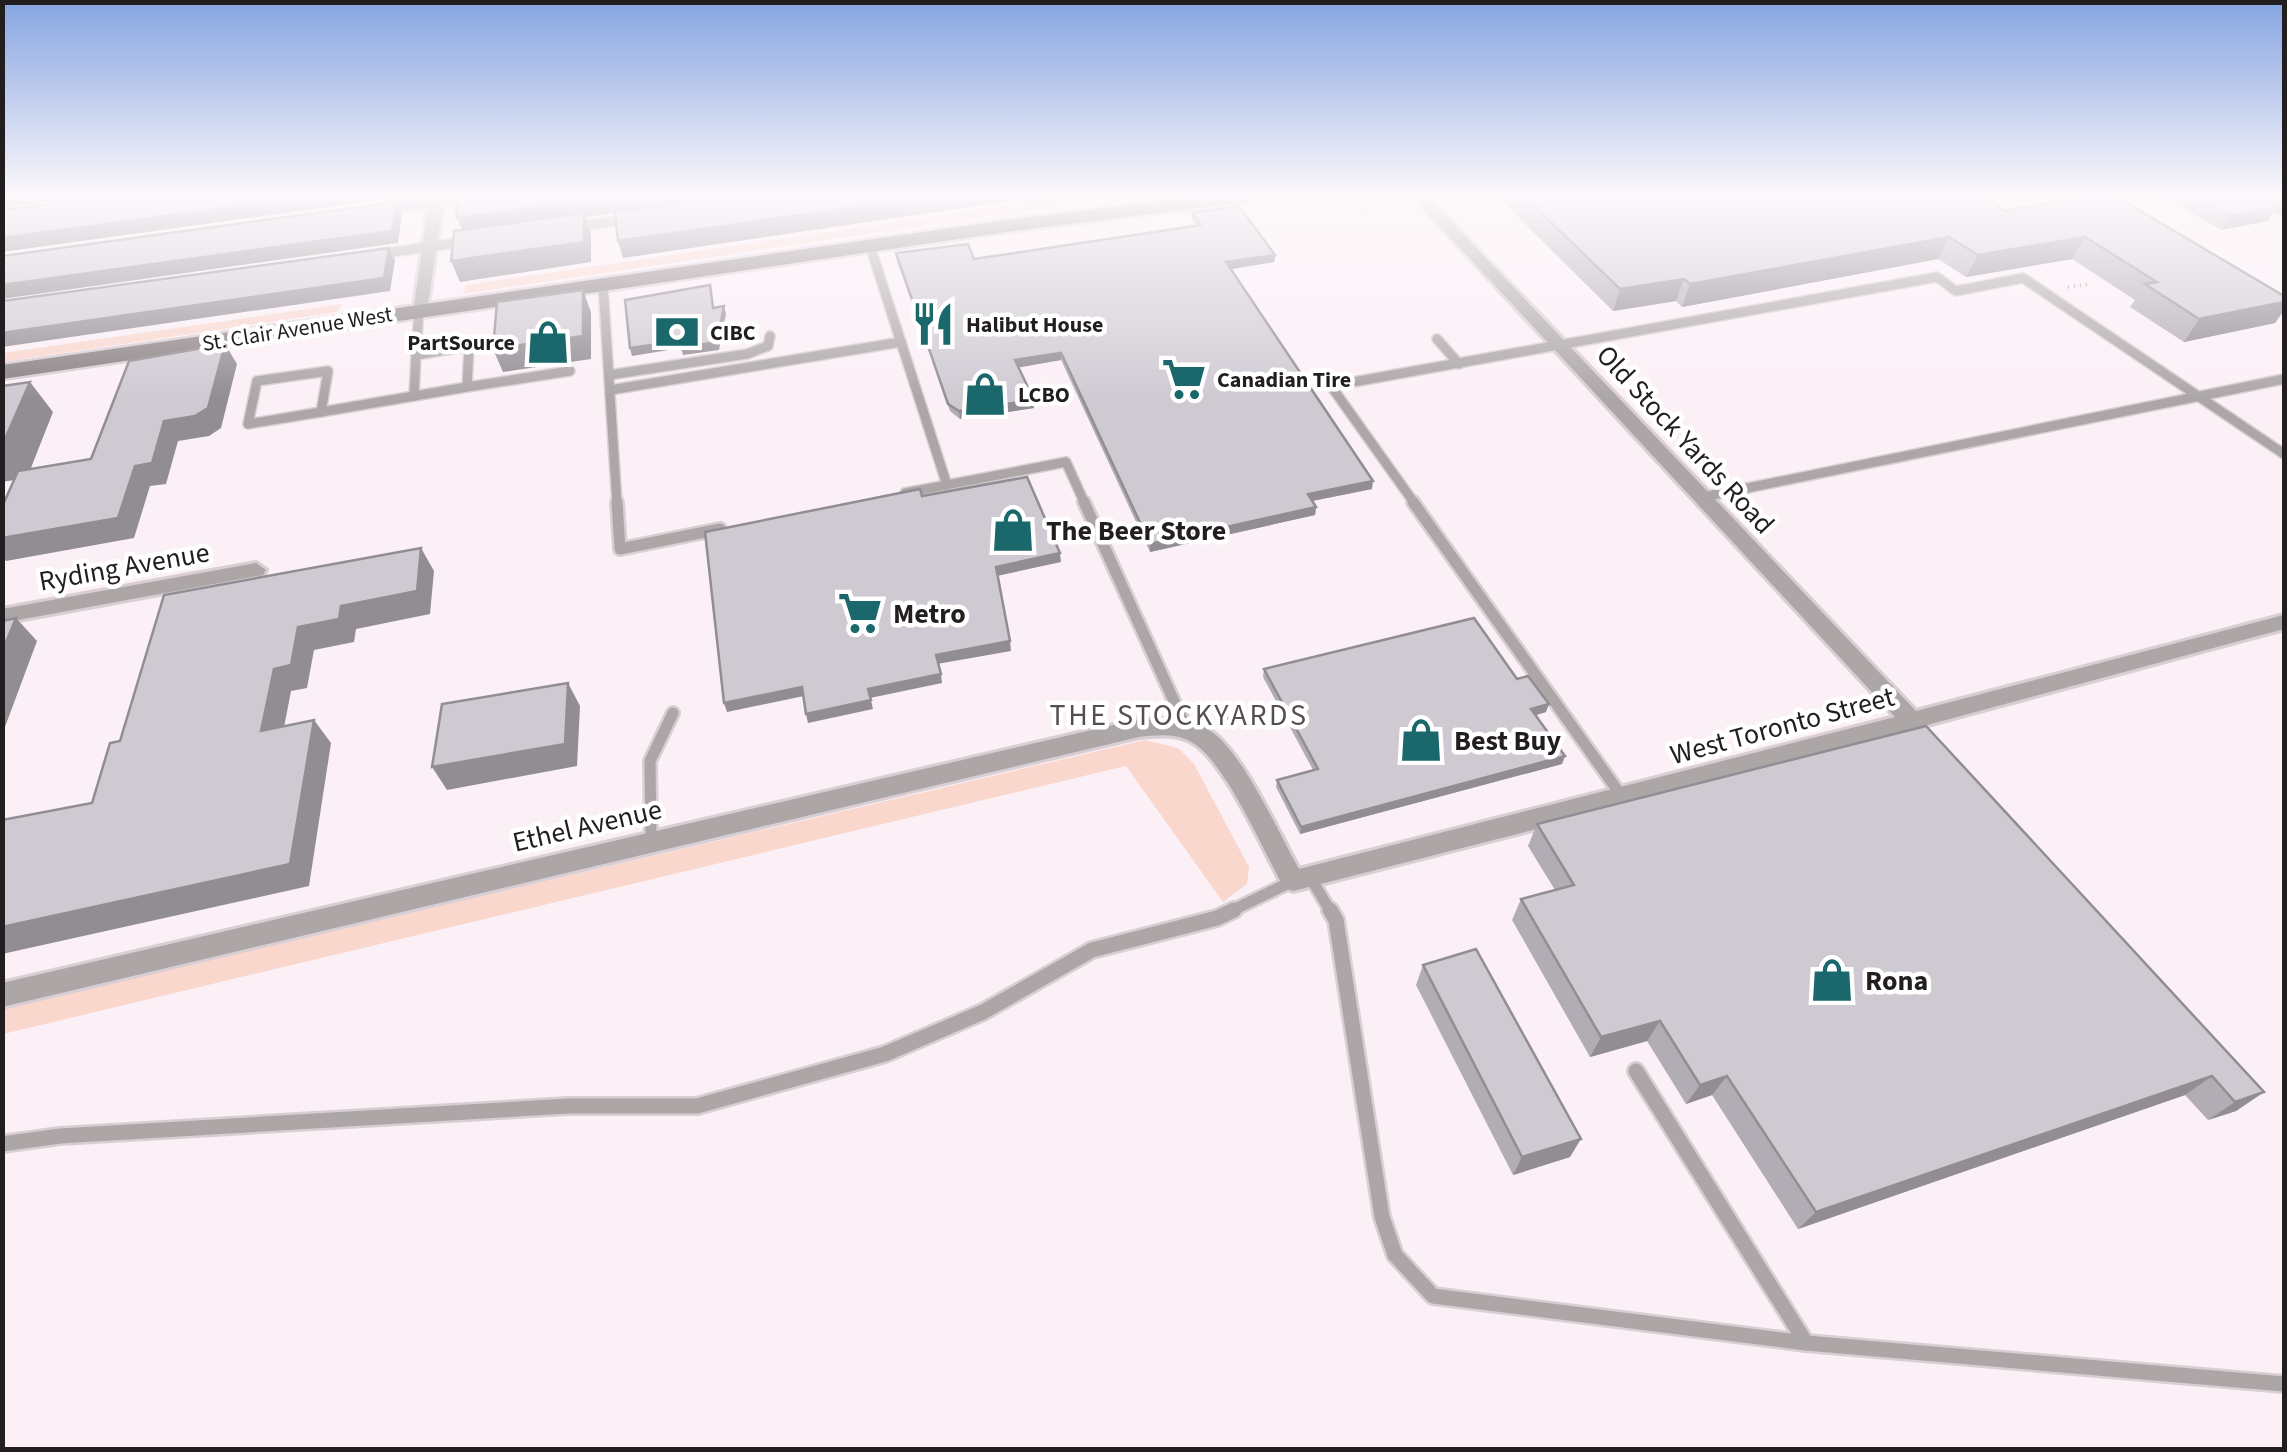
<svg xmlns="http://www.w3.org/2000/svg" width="2287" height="1452" font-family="'Source Sans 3',sans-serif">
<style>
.green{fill:#f9d7cd}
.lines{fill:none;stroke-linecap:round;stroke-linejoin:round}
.lane-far2-casing{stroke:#d8ced4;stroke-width:12}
.lane-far1-casing{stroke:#d8ced4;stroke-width:16}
.lane-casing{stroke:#d8ced4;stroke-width:20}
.street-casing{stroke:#d8ced4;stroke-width:6}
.secondary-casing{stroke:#d8ced4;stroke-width:5}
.path-far1{stroke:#9e969b;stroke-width:4;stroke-dasharray:1 5;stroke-linecap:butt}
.path{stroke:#9e969b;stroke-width:5;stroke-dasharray:2.5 8;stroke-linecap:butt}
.lane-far2{stroke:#aca6a7;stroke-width:9}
.lane-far1{stroke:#aca6a7;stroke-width:11}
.lane{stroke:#aca6a7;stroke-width:15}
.street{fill:#aca6a7;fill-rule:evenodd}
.secondary{fill:#898182;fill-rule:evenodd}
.wall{fill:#b2adb5}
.shaded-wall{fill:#918d93}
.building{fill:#cfc9d2;stroke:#918d93;stroke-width:2.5}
.labels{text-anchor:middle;stroke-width:9;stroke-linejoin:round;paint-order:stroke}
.far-poi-label{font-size:22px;font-weight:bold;fill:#221e20;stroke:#fff;text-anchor:start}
.far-street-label{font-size:22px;fill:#221e20;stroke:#fff}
.street-label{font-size:28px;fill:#221e20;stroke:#fff}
.poi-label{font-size:28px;font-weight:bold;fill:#221e20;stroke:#fff;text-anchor:start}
.neighbourhood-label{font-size:30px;letter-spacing:2.5px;fill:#564d53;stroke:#fff}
</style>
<rect width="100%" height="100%" fill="#fbf0f6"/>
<g class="green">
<polygon points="1074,196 1123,196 463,294 466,285"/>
<polygon points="342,304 337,312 3,362 3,353"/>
<polygon points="1145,740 1178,748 1194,764 1249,867 1247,884 1223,902 1126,766 3,1034 2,1005 355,926"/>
</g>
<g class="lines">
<g class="lane-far2-casing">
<g id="lane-far2">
<polyline points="576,227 627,219"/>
<polyline points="870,246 947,485"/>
<polyline points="378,254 464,242"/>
<polyline points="603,285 617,504"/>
<polyline points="1437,339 1459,364"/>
<polygon points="469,346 467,387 414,396 416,355"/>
<polyline points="416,355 419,310"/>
<polygon points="328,371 321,412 248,424 257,381"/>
<polyline points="609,375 747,354 768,346 770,336"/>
<polyline points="467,387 570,371"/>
<polyline points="610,390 901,342"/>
<polyline points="321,412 414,396"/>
<polyline points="905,493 1066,462 1085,504"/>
<polyline points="1703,497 2284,379"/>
<polyline points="1415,504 1331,386 1937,277 1956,291 2023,278 2284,454"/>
</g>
</g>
<g class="lane-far1-casing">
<g id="lane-far1">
<polyline points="617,502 620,549 720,529"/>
<polyline points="1084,502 1188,732"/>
<polyline points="1413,502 1623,798"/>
<polyline points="651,841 650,761 673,713"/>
<polyline points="1310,877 1331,912"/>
<polyline points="1229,912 1293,881"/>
</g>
</g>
<g class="lane-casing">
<g id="lane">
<polyline points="1330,910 1336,920 1382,1217 1395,1255 1433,1296 1806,1343 2284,1384"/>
<polyline points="1636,1071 1806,1343"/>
<polyline points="2,1144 60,1136 568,1106 697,1106 885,1054 983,1012 1092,950 1217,918 1234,910"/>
</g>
</g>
<g class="street-casing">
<g id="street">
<polygon points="482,196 443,205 427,310 413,313 428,207 368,215 361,211 368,207 436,197"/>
<path d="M 1412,196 L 1427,196 L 1916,711 L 2284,615 L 2284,629 L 1623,807 L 1293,891 L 1284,888 C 1264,852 1226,763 1193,743 C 1177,733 1157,735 1139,737 L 2,1007 L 2,983 L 1139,719 C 1162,718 1188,718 1209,730 C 1242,750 1279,834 1299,869 L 1895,717 Z"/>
<polygon points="256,563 266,570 263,575 2,623 2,609"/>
</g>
</g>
<g class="secondary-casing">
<g id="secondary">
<polygon points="1200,196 1256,196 1246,202 1007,232 2,379 2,365 1007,220"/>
<polygon points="2247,196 2271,196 2284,203 2284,217"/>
</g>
</g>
<g class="path-far1">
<polyline points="1363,212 1376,196"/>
<polyline points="2068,287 2090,284"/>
</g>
<polyline class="path" points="1222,708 1236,733"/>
<use href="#lane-far2" class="lane-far2"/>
<use href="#lane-far1" class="lane-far1"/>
<use href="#lane" class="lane"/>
<use href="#street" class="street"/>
<use href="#secondary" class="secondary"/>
</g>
<g class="wall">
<polygon points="1497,196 1988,196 2004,211 2284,296 2284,310 2275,323 2184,342 2130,307 2135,300 2072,259 1966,277 1938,259 1682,307 1676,301 1613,311"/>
<polygon points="2162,196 2257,196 2268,221 2221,230"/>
<polygon points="1192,213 1275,255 1274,262 1231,269 1372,489 1312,501 1316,507 1315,515 1150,552 1061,360 1019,367 1034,400 1034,408 960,419 950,411 897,261 896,253 974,259 1196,225 1192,220"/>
<polygon points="1264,669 1546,712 1536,715 1565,756 1562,764 1300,834 1276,787 1277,780 1313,770 1263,677"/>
<polygon points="1537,824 2264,1092 2236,1111 2208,1120 2185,1095 1798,1229 1712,1095 1686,1104 1647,1041 1590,1057 1512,920 1521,899 1555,890 1528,846"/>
<polygon points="1423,965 1570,1157 1513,1175 1416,985"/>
</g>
<g class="shaded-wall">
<polygon points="2,196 97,196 2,207"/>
<polygon points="313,196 407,196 2,252 2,238"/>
<polygon points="615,196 735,196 586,217 591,233 591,262 460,282 451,261 464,234 457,218"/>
<polygon points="933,196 1045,196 623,258 618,241"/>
<polygon points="397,202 402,214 398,243 2,299 2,285"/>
<polygon points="2278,207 2268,221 2221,230 2230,216"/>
<polygon points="1949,237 1938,259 1682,307 1690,284"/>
<polygon points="2085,237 2072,259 1966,277 1978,255"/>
<polygon points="389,248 395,260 390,291 2,347 2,333"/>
<polygon points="1275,255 1274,262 1226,270 1226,262"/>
<polygon points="1684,279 1676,301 1613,311 1620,289"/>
<polygon points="583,290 591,312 591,359 503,372 493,349"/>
<polygon points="2284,302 2284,310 2275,323 2184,342 2199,319"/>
<polygon points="724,306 726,314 719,350 683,355 681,348 632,356 630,348"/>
<polygon points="225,344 237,364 221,428 209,436 178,441 166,484 150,486 134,538 6,561 2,556 2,538 135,466 164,421"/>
<polygon points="1061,353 1061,360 1016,368 1015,360"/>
<polygon points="30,382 53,412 27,478 2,482 2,446"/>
<polygon points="1034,400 1034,408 960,419 959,411"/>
<polygon points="1373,481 1372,489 1307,502 1308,494"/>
<polygon points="1316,507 1315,515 1150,552 1150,544"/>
<polygon points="421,548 434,571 430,614 356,629 354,642 314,650 307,688 291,691 279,753 261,731 274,669 298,627 341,606"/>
<polygon points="1060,553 1061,562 997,576 996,567"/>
<polygon points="16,618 37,641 2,735 2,652"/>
<polygon points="1010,641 1011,651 937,664 936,655"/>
<polygon points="941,674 942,683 870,698 868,689"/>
<polygon points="568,683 580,706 577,766 447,790 432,767"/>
<polygon points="802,687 804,696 727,712 724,703"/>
<polygon points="871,700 873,709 808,723 806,714"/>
<polygon points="1549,704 1546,712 1529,717 1531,709"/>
<polygon points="314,720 331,743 309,886 2,954 2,927"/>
<polygon points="1565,756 1562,764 1300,834 1301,827"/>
<polygon points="1660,1021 1647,1041 1590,1057 1601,1037"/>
<polygon points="1727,1076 1712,1095 1686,1104 1700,1085"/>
<polygon points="2212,1076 2185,1095 1798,1229 1816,1212"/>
<polygon points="2264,1092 2236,1111 2208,1120 2235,1102"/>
<polygon points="1581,1139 1570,1157 1513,1175 1522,1157"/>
</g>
<g class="building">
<polygon points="113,196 313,196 2,238 2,210"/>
<polygon points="456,196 615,196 457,218"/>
<polygon points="734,196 933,196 618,241 615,212"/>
<polygon points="1524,196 1988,196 2004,211 2089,196 2115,196 2284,296 2284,302 2199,319 2145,284 2157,282 2085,237 1978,255 1949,237 1690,284 1684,279 1620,289"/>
<polygon points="2195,196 2257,196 2278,207 2230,216"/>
<polygon points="397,202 392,231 2,285 2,256"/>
<polygon points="1239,206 1275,255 1226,262 1373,481 1308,494 1316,507 1150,544 1061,353 1015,360 1034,400 959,411 948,404 896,253 968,244 974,259 1201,225 1192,213"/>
<polygon points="584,213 584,242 451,261 454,231"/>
<polygon points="389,248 384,278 2,333 2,301"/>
<polygon points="710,285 713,308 724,306 717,342 680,348 679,341 630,348 625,300"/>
<polygon points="583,290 583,336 493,349 497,302"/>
<polygon points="225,344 208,408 195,416 164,421 152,463 135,466 118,518 2,538 2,507 18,471 91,459 129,361"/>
<polygon points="30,382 2,446 2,386"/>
<polygon points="1027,477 1060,553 996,567 1010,641 936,655 941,674 868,689 871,700 806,714 802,687 724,703 705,532 920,489 922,496"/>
<polygon points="421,548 417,591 341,606 339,619 298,627 291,665 274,669 261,731 314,720 290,864 2,927 2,820 92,803 110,743 120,741 164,595"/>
<polygon points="16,618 2,652 2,621"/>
<polygon points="1474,618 1517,679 1528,676 1549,704 1531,709 1565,756 1301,827 1277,780 1318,769 1264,669"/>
<polygon points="568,683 565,744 432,767 442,704"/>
<polygon points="1926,726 2264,1092 2235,1102 2212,1076 1816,1212 1727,1076 1700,1085 1660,1021 1601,1037 1521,899 1574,885 1537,824"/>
<polygon points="1476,949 1581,1139 1522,1157 1423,965"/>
</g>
<linearGradient id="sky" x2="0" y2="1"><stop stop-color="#85a4e1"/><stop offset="0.49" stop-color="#fdf8fb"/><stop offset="1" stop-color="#fdf8fb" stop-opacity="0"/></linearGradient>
<rect width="2287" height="399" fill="url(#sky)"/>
<defs>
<g id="restaurant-bare" transform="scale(3.45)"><path d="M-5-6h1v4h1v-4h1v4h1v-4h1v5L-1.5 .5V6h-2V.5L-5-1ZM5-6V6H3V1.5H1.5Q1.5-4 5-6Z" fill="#1a676c" stroke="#fff" stroke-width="2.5" paint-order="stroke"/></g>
<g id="bank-bare" transform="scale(3.45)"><path d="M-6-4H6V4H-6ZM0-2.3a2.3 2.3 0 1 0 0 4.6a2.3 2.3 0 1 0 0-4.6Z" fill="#1a676c" stroke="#fff" stroke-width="2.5" paint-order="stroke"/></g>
<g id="shop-bare" transform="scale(3.45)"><path d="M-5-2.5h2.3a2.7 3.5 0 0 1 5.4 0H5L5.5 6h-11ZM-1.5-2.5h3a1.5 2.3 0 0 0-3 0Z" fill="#1a676c" stroke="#fff" stroke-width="2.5" paint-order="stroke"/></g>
<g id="supermarket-bare" transform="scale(3.45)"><path d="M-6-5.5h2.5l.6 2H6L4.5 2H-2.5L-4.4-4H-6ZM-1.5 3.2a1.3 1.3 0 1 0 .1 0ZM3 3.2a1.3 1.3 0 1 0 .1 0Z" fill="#1a676c" stroke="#fff" stroke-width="2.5" paint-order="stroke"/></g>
</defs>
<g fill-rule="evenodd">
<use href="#restaurant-bare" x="933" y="324"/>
<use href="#bank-bare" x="677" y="332"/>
<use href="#shop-bare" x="548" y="342"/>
<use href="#supermarket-bare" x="1184" y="379"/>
<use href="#shop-bare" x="985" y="394"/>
<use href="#shop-bare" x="1013" y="530"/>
<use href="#supermarket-bare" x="860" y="613"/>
<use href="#shop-bare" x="1421" y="740"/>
<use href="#shop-bare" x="1832" y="980"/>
</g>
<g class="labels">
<g class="far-poi-label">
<text x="966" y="332">Halibut House</text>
<text x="710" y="340">CIBC</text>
<text x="515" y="350" text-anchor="end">PartSource</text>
<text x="1217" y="387">Canadian Tire</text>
<text x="1018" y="402">LCBO</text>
</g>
<g class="far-street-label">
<text transform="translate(297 328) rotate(-9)" y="8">St. Clair Avenue West</text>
</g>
<g class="street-label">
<text transform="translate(1686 439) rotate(47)" y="10">Old Stock Yards Road</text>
<text transform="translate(124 566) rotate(-10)" y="10">Ryding Avenue</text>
<text transform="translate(1782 725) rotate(-15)" y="10">West Toronto Street</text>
<text transform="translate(587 825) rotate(-13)" y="10">Ethel Avenue</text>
</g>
<g class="poi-label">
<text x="1046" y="540">The Beer Store</text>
<text x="893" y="623">Metro</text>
<text x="1454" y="750">Best Buy</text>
<text x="1865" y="990">Rona</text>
</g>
<g class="neighbourhood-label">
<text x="1179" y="725">THE STOCKYARDS</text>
</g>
</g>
<rect width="2287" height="1452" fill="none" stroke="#221e20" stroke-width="10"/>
</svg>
